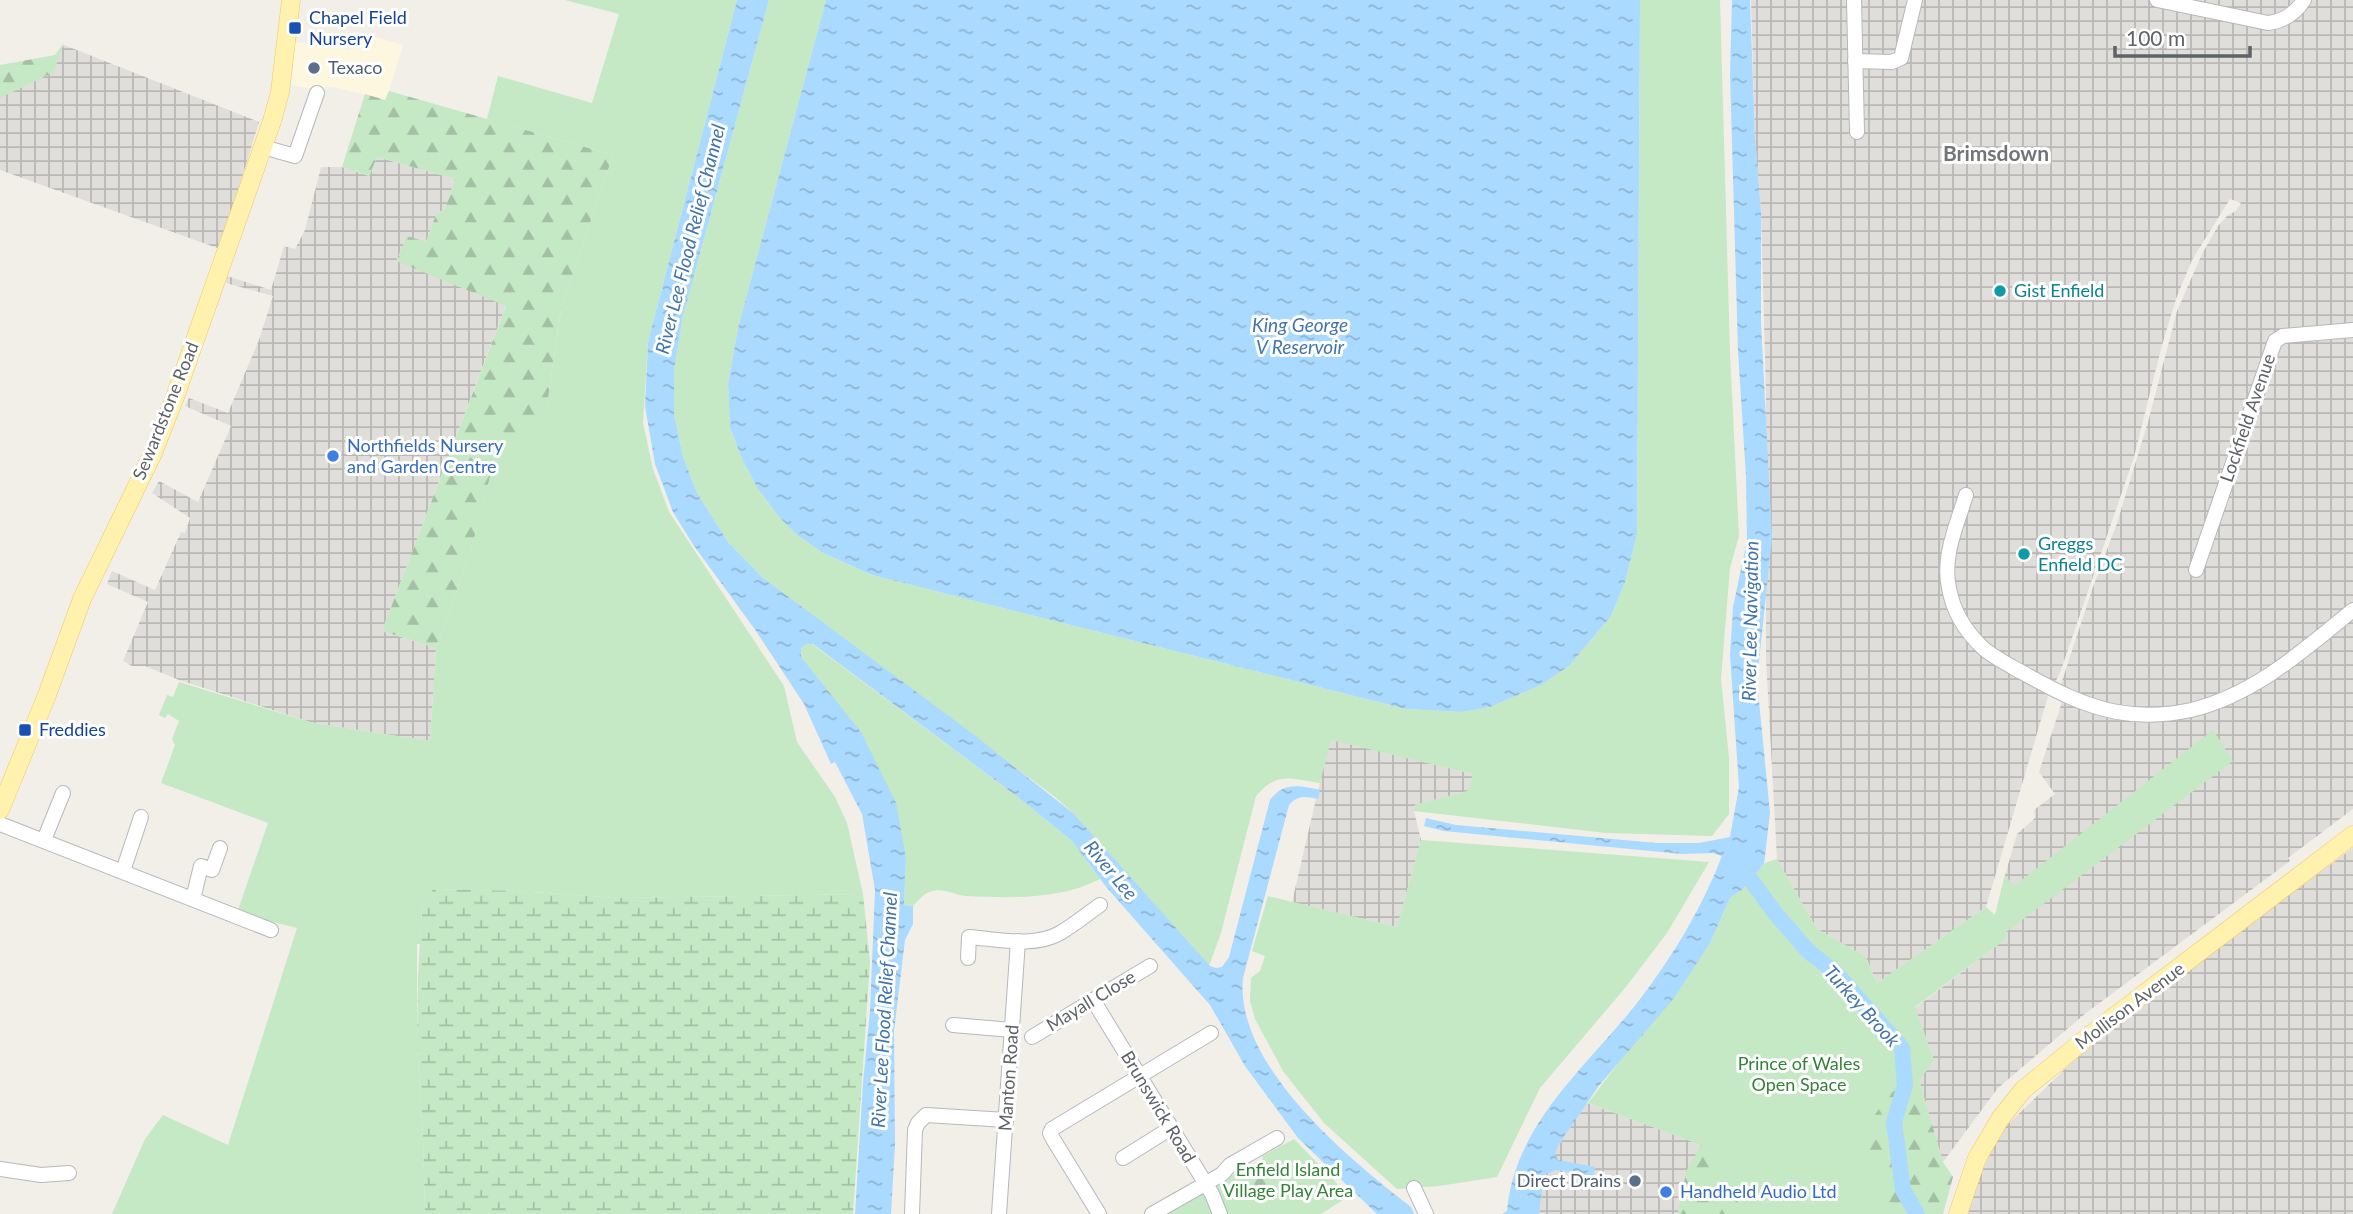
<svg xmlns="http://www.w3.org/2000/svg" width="2353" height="1214" font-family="Lato,sans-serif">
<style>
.commercial{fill:#fef7e0}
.industrial{fill:url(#industrial-grid)}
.green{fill:#c5e8c5}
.forest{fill:url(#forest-firs)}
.wetland{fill:url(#wetland-marsh)}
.water{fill:url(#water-ripples)}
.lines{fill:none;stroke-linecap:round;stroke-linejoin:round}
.river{stroke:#aadaff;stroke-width:16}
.minor-casing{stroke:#b5b8bc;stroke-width:16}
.major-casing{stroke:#f2c960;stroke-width:19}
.minor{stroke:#fff;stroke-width:14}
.major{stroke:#fff2af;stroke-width:18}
.transit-dot{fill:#1a4fb4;stroke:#fff;stroke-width:2.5}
.service-dot{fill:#5c6f8a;stroke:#fff;stroke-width:2.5}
.culture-dot{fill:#0f9aa8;stroke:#fff;stroke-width:2.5}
.shop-dot{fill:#3f7fe0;stroke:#fff;stroke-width:2.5}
.labels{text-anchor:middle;stroke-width:6;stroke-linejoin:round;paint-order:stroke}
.transit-label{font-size:18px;fill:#164399;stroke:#fff;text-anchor:start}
.service-label{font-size:18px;fill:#4e5e75;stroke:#fff;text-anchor:start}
.culture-label{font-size:18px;fill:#0d838f;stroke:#fff;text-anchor:start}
.street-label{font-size:18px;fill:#5f6368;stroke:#fff}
.shop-label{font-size:18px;fill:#366cbe;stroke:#fff;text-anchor:start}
.park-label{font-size:18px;fill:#348238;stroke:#fff}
.water-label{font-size:19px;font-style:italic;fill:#4174aa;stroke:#fff}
.quarter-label{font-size:21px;font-weight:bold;fill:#70757a;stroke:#fff}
</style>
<defs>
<pattern id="industrial-grid" width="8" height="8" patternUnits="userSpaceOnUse" patternTransform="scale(1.75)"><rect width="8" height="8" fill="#e0deda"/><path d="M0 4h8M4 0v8" fill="none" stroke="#b9b8b5"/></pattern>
<pattern id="forest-firs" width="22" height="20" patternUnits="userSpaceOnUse" patternTransform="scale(1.75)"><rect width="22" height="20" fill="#c5e8c5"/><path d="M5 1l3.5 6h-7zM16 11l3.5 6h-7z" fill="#a3c0a4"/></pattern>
<pattern id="wetland-marsh" width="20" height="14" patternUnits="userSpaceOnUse" patternTransform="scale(1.75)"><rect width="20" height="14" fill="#c5e8c5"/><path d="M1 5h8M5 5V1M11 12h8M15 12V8" fill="none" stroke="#a3c0a4"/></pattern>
<pattern id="water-ripples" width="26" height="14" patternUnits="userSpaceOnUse" patternTransform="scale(1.75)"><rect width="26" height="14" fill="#aadaff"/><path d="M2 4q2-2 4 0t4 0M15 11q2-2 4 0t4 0" fill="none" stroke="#8eb4d2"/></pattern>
</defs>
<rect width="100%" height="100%" fill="#f1efe8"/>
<polygon class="commercial" points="353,31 403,45 386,100 333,87 307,88 291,85 295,42 350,49"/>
<g class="industrial">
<polygon points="1751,0 2353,0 2353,809 2288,858 2290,861 2086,1013 1998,1088 1943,1162 1919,1080 1934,1060 1915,1008 2007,938 1995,916 2005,875 2017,834 2035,818 2034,810 2055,794 2039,772 2061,705 2060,687 2093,587 2117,523 2148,422 2177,311 2202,254 2218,226 2228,215 2236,211 2241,203 2230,199 2192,260 2176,299 2162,345 2134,457 2060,673 2048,696 1986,907 1877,983 1866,957 1817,929 1777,859 1766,658 1766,392 1761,212 1755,137"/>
<polygon points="64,45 259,122 220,249 0,170 0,97 54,63"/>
<polygon points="377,157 455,179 445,209 436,214 426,242 506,305 382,631 436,648 430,741 313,723 179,680 145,666 132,666 123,661 148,602 107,584 112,571 155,590 181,532 185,533 190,518 152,493 159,481 198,502 231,426 185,406 189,398 228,413 259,340 273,296 226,283 227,276 271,290 284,246 295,249 305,230 321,167 342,167 369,176"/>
<polygon points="1330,739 1473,774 1468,791 1415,805 1414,811 1421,840 1397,927 1292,902"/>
<polygon points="2353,848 2353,1214 1968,1214 1976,1184 2000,1132 2100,1035"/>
<polygon points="1587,1103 1702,1145 1686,1172 1678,1214 1539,1214 1544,1175 1558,1146"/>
</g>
<g class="green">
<polygon points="565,0 737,0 648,342 643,423 653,469 669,512 784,686 797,742 835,797 847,823 863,894 620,898 517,891 433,889 422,909 420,944 417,944 417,1042 423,1137 425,1214 112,1214 145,1139 163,1115 228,1145 297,928 237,913 268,823 161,783 175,745 172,739 179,721 168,714 165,718 159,715 167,695 173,697 179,682 313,723 430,741 436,648 470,554 493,464 547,406 561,309 613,155 487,119 498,76 592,103 619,14"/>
<path d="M 769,0 L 826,0 L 738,328 L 728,384 L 730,427 L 743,461 L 758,489 L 779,517 L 796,534 L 823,553 L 872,575 L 1406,709 L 1462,712 L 1490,707 L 1543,684 L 1570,665 L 1611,616 L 1625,582 L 1637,534 L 1640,0 L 1720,0 L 1730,353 L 1739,536 L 1730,568 L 1721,679 L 1729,758 L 1729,814 L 1712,836 L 1606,833 L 1414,811 L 1415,805 L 1468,791 L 1473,774 L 1331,740 L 1320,783 C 1291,779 1277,771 1256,796 L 1221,933 L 1209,966 L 1074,814 L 1055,797 L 762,577 L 728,542 L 697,493 L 683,457 L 674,414 L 674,370 L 683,316 Z"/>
<path d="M 806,644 L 812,644 L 1019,798 L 1071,840 L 1100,879 C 1059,900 1012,898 966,896 C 953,895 943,887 929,892 C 922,895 918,901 913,906 L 904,905 L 906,858 L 801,657 L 801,649 Z"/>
<polygon points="2213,730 2233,761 2005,933 2007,938 1915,1007 1934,1060 1919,1081 1943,1162 1934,1214 1678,1214 1686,1172 1701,1145 1588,1103 1710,943 1730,898 1743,889 1765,863 1777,859 1817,929 1866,957 1877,983 1986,907 1995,915 2005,875 2014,886"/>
<polygon points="1421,840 1709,862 1667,933 1625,988 1540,1088 1497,1177 1439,1186 1397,1189 1324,1123 1283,1071 1255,1019 1250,1001 1251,978 1260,971 1265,956 1252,951 1268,896 1397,927"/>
<polygon points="1294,1139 1349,1196 1321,1214 1157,1214 1263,1159 1262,1156"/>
</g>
<g class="forest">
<polygon points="64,42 54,72 0,98 0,65 55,55"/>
<polygon points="389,91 613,155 561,309 547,406 493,465 470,554 436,648 382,631 506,306 396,261 407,236 426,242 436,214 445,209 455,179 377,157 369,176 342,167 365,94 385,100"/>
<polygon points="1919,1080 1943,1162 1953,1177 1943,1214 1887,1214 1884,1170 1862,1140 1870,1121 1892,1092"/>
<polygon points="1702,1145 1712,1155 1708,1188 1734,1193 1743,1214 1678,1214 1686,1172"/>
<polygon points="1258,1170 1273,1178 1269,1194 1266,1199 1259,1199 1239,1187 1222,1183 1224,1178"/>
</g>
<polygon class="wetland" points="433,889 517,891 620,898 863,894 870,962 853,1214 425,1214 423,1137 417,1042 418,976 422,909"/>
<g class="water">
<path d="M 737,0 L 769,0 L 683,316 L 674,370 L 674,414 L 683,457 L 697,493 L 728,542 L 762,577 L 973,734 L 1074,814 L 1210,966 L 1216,968 L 1222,967 L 1229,957 L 1270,800 C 1283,782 1300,785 1320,790 L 1318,799 C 1305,796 1298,795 1289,805 L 1243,978 C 1234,1065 1349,1159 1411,1207 L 1414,1214 L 1377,1214 L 1298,1138 L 1245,1066 L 1210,1005 L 1107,888 L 1071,840 L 1019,798 L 813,644 L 806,644 L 801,649 L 801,657 L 861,732 L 896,803 L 906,858 L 904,905 L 913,906 L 913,924 L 905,940 L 894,1031 L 895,1145 L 891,1214 L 855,1214 L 863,1083 L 870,1010 L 875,890 L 862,814 L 835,762 L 831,764 L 804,704 L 756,631 L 692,543 L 673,512 L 655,464 L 645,406 L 648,342 Z"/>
<polygon points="826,0 1640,0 1637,534 1625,582 1611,616 1570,665 1543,684 1490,707 1462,712 1406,709 872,575 823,553 796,534 779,517 758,489 743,461 730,427 728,384 738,328"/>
<path d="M 1732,0 L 1750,0 L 1755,137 L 1761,212 L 1761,322 L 1772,537 L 1757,681 L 1770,813 L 1764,864 L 1743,889 L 1730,898 L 1710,943 L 1674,998 L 1598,1087 L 1558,1146 L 1555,1154 L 1558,1160 L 1595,1167 L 1593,1176 L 1556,1170 L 1544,1175 L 1539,1214 L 1502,1214 L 1507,1211 C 1515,1123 1586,1068 1637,1003 C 1672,958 1702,908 1722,856 L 1713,853 L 1682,854 L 1444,831 L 1424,826 L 1426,818 L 1456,825 L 1657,843 L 1699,843 L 1730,837 L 1739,787 L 1730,655 L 1733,607 L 1747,541 L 1746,477 L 1738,351 L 1730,74 Z"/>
</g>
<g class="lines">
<polyline class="river" points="1740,865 1775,913 1809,952 1834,971 1902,1048 1905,1085 1894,1122 1903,1190 1917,1214"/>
<g class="minor-casing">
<g id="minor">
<polyline points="1854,0 1857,132"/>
<path d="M 2157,0 L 2268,23 C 2284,21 2295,14 2304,0"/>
<polyline points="1855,61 1892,62 1901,58 1915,0"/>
<polyline points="263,147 295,156 317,93"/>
<path d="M 1966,495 C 1957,525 1942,556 1949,588 C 1953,611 1966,632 1983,648 C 1992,656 2004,662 2014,668 C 2047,686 2079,705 2117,712 C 2140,716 2168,715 2191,710 C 2254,695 2304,650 2353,610"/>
<polyline points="2196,570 2275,341 2283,336 2353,330"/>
<polyline points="0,824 271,930"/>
<polyline points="44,840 63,793"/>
<polyline points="123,871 141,817"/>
<polyline points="193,899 201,866 212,870 220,848"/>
<path d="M 968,958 L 969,937 C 997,939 1034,948 1060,933 C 1074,925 1087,914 1100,905"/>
<polyline points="1093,1000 1212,1194 1220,1214"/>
<polyline points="953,1025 1012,1030"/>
<polyline points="1032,1037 1150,966"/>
<polyline points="1123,1158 1171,1128"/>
<polyline points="0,1169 41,1175 69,1173"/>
<polyline points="1414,1188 1426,1214"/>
<polyline points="912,1214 915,1130 918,1123 926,1115 1006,1120"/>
<polyline points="999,1214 1018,941"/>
<polyline points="1099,1214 1053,1139 1050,1133 1052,1129 1211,1033"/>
<polyline points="1152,1214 1205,1184 1222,1174 1230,1165 1277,1138"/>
</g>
</g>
<g class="major-casing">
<g id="major">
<polyline points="0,810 47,695 82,599 153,453 175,397 272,121 280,92 291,0"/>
<polyline points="1958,1214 1977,1158 2000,1119 2023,1090 2094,1032 2353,835"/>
</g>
</g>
<use href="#minor" class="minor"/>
<use href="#major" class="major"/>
</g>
<g class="transit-dot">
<rect x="288" y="21" width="14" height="14" rx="3.5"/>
<rect x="18" y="723" width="14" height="14" rx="3.5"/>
</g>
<g class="service-dot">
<circle cx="314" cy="68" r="7"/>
<circle cx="1635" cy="1181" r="7"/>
</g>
<g class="culture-dot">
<circle cx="2000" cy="291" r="7"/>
<circle cx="2024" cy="554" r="7"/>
</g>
<g class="shop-dot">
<circle cx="333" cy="456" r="7"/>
<circle cx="1666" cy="1192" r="7"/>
</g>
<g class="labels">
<g class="transit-label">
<text x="309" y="24">Chapel Field<tspan x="309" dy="21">Nursery</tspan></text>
<text x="39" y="736">Freddies</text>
</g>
<g class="service-label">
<text x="328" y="74">Texaco</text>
<text x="1621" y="1187" text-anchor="end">Direct Drains</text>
</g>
<g class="culture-label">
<text x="2014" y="297">Gist Enfield</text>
<text x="2038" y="550">Greggs<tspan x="2038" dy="21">Enfield DC</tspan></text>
</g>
<g class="street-label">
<text transform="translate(166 411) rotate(-68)" y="6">Sewardstone Road</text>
<text transform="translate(2248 418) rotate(-71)" y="6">Lockfield Avenue</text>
<text transform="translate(1091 1001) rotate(-31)" y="6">Mayall Close</text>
<text transform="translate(2130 1006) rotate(-37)" y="6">Mollison Avenue</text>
<text transform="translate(1009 1078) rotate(-86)" y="6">Manton Road</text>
<text transform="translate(1158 1107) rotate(59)" y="6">Brunswick Road</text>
</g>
<g class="shop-label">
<text x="347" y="452">Northfields Nursery<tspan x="347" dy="21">and Garden Centre</tspan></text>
<text x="1680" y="1198">Handheld Audio Ltd</text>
</g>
<g class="park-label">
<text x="1799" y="1070">Prince of Wales<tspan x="1799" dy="21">Open Space</tspan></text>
<text x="1288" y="1176">Enfield Island<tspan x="1288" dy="21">Village Play Area</tspan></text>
</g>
<g class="water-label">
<text transform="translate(690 239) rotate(-76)" y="7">River Lee Flood Relief Channel</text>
<text x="1300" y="332">King George<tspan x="1300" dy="22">V Reservoir</tspan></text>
<text transform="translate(1750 621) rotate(-89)" y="7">River Lee Navigation</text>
<text transform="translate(1111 870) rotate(50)" y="7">River Lee</text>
<text transform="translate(1862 1006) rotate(48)" y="7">Turkey Brook</text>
<text transform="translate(884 1010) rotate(-87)" y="7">River Lee Flood Relief Channel</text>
</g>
<g class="quarter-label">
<text x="1996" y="161">Brimsdown</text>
</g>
</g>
<path d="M2115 46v10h135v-10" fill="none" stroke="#5f6368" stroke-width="3.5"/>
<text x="2126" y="46" font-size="21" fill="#5f6368" stroke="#ffffff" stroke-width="5" paint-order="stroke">100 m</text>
</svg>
